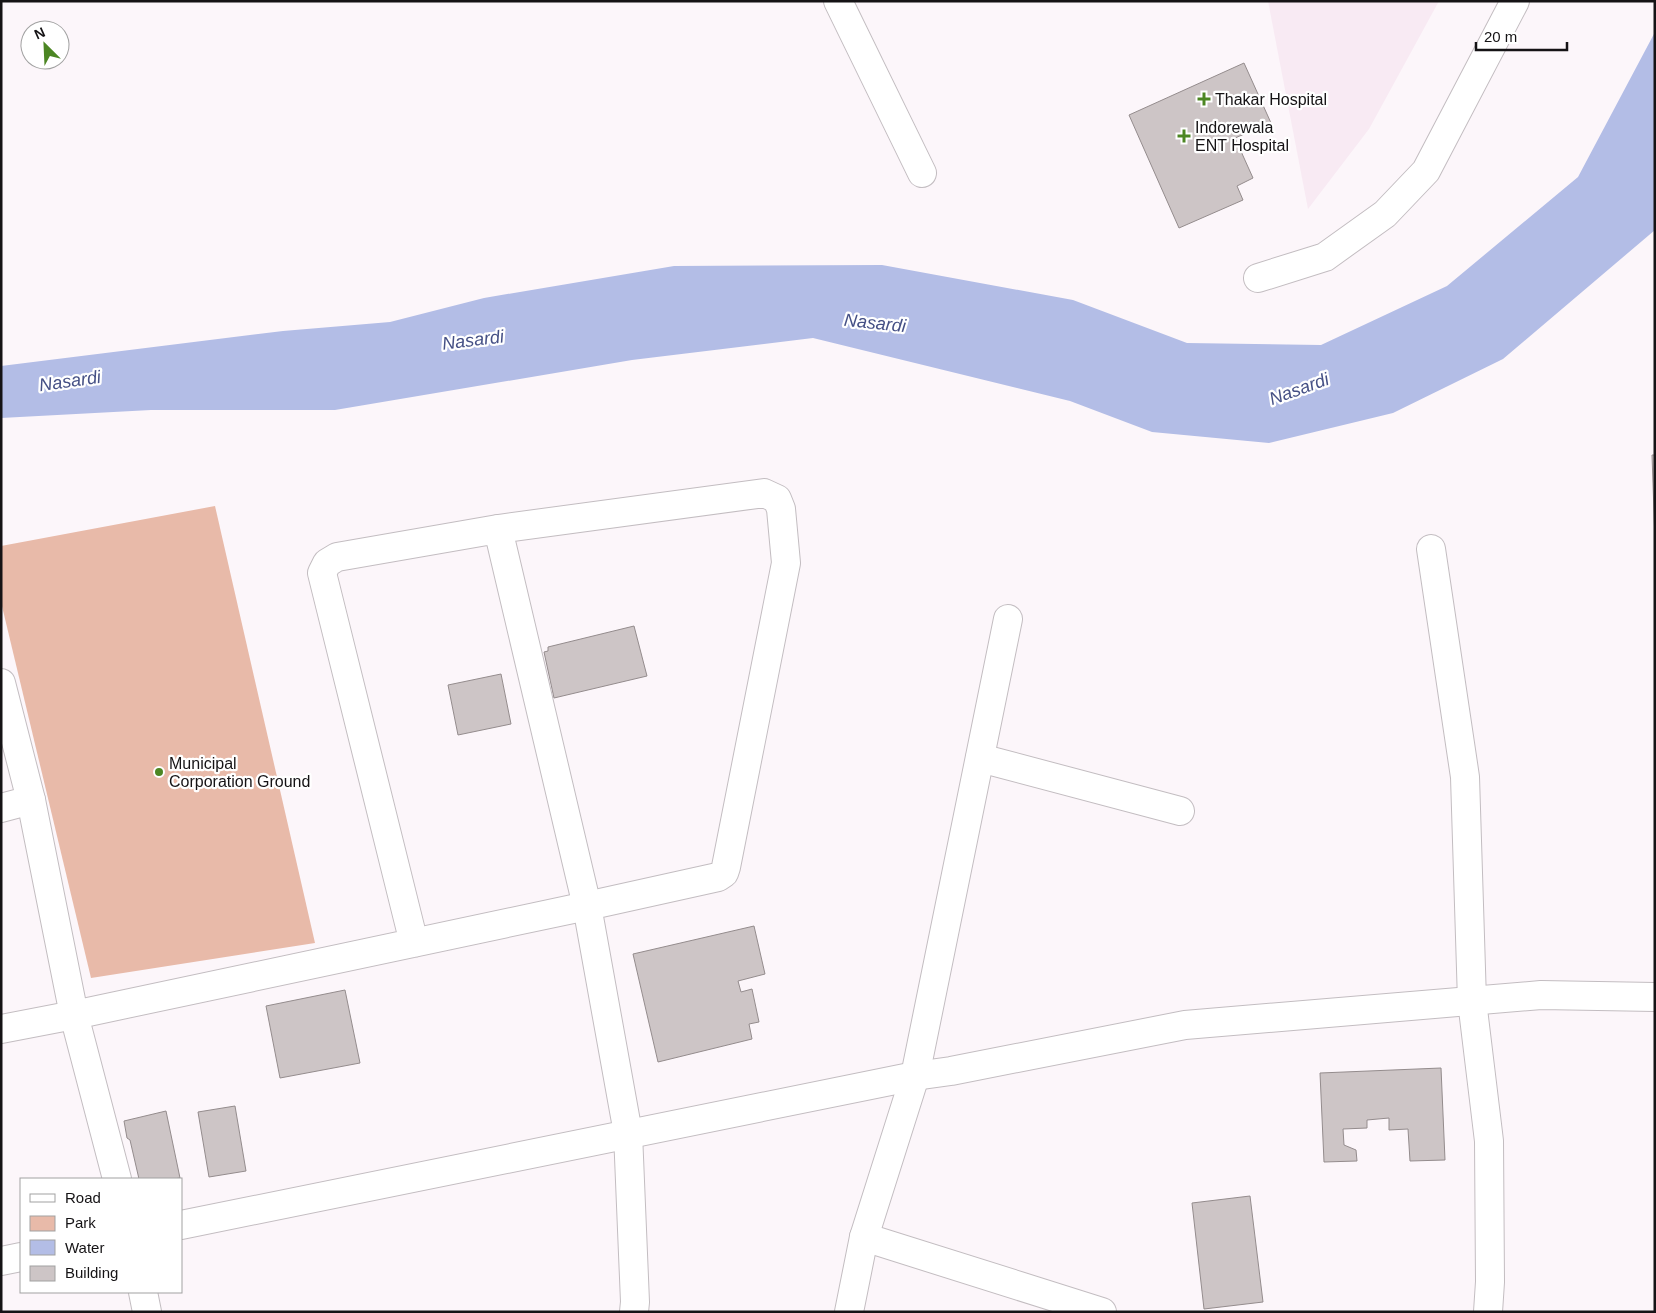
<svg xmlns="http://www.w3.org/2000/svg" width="1656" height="1313" font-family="Arial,sans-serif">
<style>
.built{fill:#f8eaf3}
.green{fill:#e8baa9}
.water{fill:#b3bde6}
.building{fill:#cdc5c6;stroke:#948c8d}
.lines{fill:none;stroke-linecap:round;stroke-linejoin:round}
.minor-casing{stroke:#c3bdc1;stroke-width:30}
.minor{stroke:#fff;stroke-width:28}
.poi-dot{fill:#4c8623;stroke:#fff;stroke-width:2}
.labels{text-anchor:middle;stroke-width:4.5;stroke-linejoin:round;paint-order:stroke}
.poi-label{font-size:16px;fill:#151315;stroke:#fff;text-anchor:start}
.water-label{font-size:18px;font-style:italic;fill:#455085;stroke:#fff}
</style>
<rect width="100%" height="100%" fill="#fcf6fa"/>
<polygon class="built" points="1268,1 1439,1 1369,129 1308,209"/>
<polygon class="green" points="215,506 315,943 91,978 1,602 1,546"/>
<polygon class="water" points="1655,32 1655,230 1503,359 1393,413 1269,443 1152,432 1070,401 813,338 632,360 335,410 151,410 1,418 1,366 283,331 390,322 484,298 674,266 882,265 1073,300 1187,343 1321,345 1447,286 1578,177"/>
<g class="building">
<polygon points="1244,63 1271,123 1235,138 1253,178 1237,186 1243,200 1179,228 1129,115"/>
<polygon points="1652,455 1655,455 1655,541"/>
<polygon points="634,626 647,676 554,698 544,652 548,651 548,647"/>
<polygon points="501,674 511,724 458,735 448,685"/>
<polygon points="754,926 765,974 738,981 741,992 752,989 759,1022 749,1024 752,1039 658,1062 633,954"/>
<polygon points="345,990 360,1063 280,1078 266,1006"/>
<polygon points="1441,1068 1445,1160 1410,1161 1408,1129 1389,1130 1389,1118 1367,1120 1367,1128 1343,1129 1344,1145 1356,1150 1357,1161 1324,1162 1320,1073"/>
<polygon points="235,1106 246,1171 209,1177 198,1112"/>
<polygon points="166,1111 180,1178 173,1179 139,1179 130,1140 127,1138 124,1121"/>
<polygon points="1250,1196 1263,1302 1204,1309 1192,1203"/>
</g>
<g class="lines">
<g class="minor-casing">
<g id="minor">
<polyline points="838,1 922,173"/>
<polyline points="1258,278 1325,257 1385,214 1426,171 1515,1"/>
<polyline points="498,529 764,493 777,499 781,509 786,563 726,867 724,873 718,877 587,906 628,1133 635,1302 634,1312"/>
<polyline points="1431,549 1465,777 1472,1001 1489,1141 1490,1282 1488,1312"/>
<polyline points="1,683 31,800 74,1015 1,1029"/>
<polyline points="980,758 1180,811"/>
<polyline points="1,808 31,800"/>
<polyline points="117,1179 74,1015 587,906 498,529 337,557 327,563 322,573 414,943"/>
<polyline points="181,1225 915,1076 951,1071 1185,1025 1541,995 1655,997"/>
<polyline points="864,1237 1102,1312"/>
<polyline points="1,1261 21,1257"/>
<polyline points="143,1292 147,1312"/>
<polyline points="849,1312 864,1237 915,1076 1008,619"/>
</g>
</g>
<use href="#minor" class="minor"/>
</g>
<g class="poi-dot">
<path d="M1201.5 91.5h5v5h5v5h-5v5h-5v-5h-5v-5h5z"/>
<path d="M1181.5 128.5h5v5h5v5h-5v5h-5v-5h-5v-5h5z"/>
<circle cx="159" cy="772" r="5"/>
</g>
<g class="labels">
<g class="poi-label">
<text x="1215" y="105">Thakar Hospital</text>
<text x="1195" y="133">Indorewala<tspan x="1195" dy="18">ENT Hospital</tspan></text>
<text x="169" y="769">Municipal<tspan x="169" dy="18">Corporation Ground</tspan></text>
</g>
<g class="water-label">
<text transform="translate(875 323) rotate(6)" y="6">Nasardi</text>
<text transform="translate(473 340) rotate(-7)" y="6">Nasardi</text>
<text transform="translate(70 381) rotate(-8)" y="6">Nasardi</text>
<text transform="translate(1299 389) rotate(-20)" y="6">Nasardi</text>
</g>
</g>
<rect width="1656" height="1313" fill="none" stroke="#151315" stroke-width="5"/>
<rect x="20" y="1178" width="162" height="115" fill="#ffffff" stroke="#a1a1a1"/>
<rect x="30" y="1194" width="25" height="8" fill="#ffffff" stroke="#a1a1a1"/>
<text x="65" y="1203" font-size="15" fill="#151315">Road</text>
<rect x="30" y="1216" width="25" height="15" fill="#e8baa9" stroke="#a1a1a1"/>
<text x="65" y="1228" font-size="15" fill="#151315">Park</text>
<rect x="30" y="1240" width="25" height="15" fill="#b3bde6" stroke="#a1a1a1"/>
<text x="65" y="1253" font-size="15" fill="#151315">Water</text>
<rect x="30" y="1266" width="25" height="15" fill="#cdc5c6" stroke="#a1a1a1"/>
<text x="65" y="1278" font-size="15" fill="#151315">Building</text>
<g transform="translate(45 45) rotate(336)"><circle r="24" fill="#ffffff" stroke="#a1a1a1"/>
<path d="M0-4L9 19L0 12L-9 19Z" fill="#4c8623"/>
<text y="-8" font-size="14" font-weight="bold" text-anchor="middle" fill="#151315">N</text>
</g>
<path d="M1476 42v8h91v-8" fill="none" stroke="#151315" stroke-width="2.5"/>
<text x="1484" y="42" font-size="15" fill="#151315" stroke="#ffffff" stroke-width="4" paint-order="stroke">20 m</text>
</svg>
